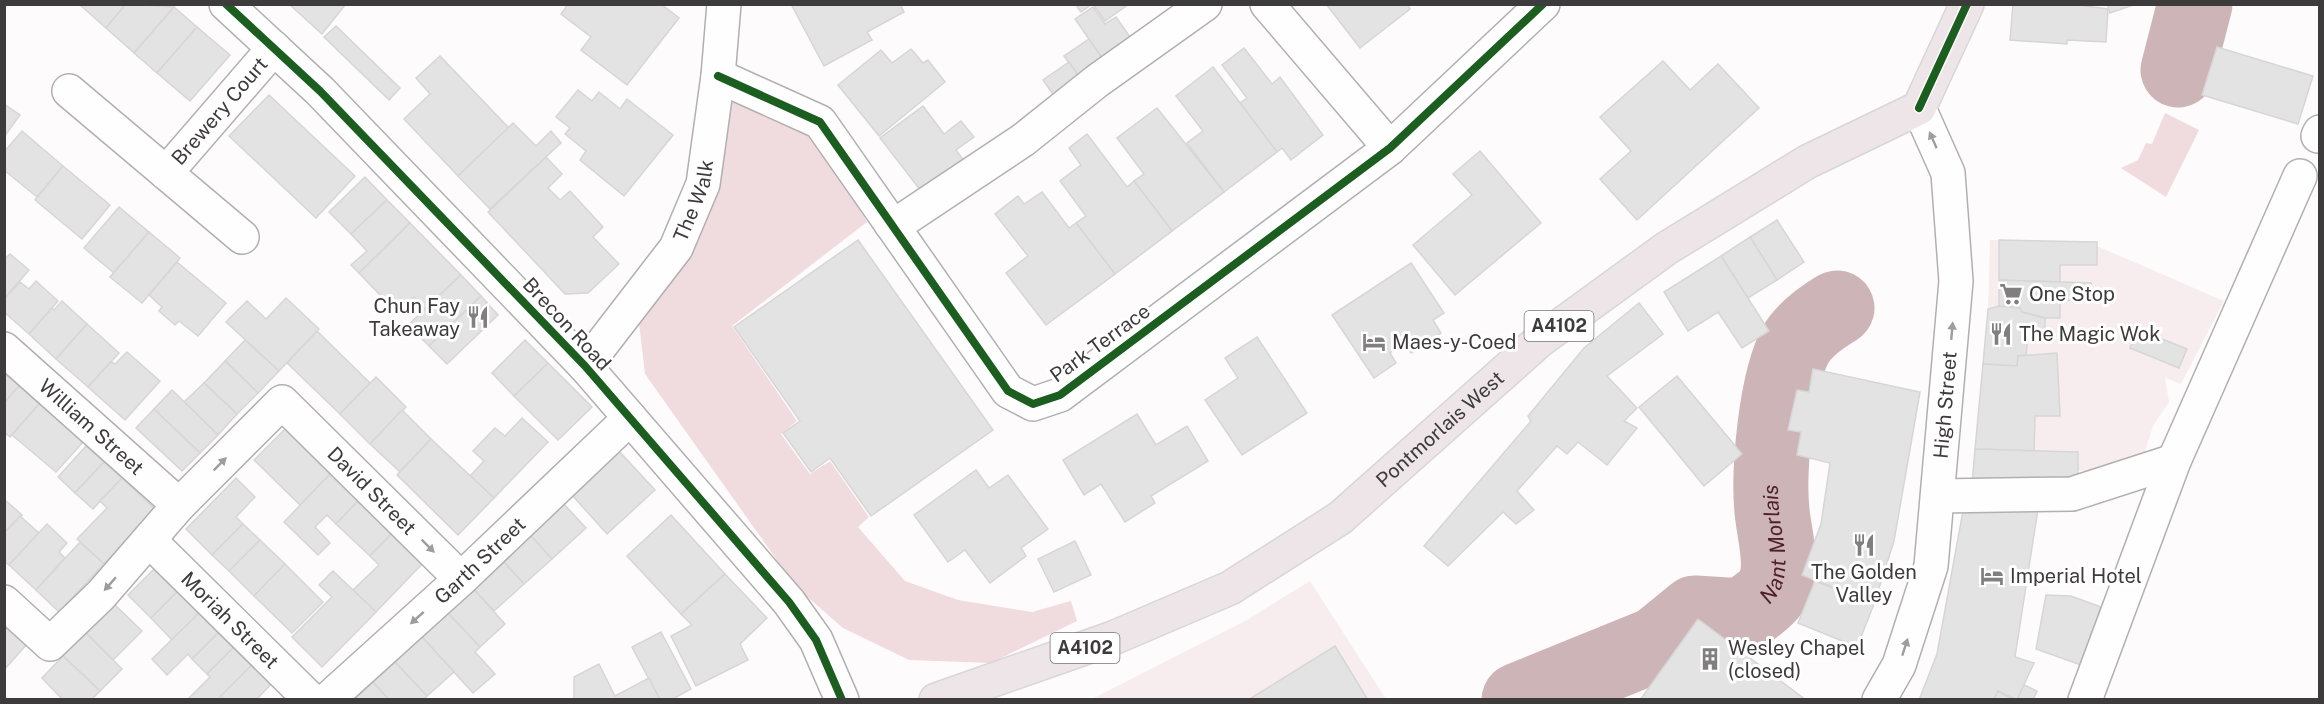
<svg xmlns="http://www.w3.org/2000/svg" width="2324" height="704" font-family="'Public Sans',sans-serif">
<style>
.built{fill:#f7edee}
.green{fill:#f0dcdf}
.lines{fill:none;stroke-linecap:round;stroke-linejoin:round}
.river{stroke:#cdb4b7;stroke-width:75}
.building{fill:#e3e3e4;stroke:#d6d6d7;stroke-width:1.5}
.minor-casing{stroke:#b2afb0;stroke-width:36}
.major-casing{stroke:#d8d6d7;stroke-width:36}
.minor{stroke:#fffeff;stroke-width:33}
.major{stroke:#ede5e7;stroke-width:33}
.cycleway-casing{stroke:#fff;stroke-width:11}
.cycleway{stroke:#1b5e20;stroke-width:8}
.oneway{fill:#9e9c9e}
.labels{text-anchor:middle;stroke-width:6;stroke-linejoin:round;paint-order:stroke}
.shield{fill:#fff;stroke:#787676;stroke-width:1.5}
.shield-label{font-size:18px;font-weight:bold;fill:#3e3b3c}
.street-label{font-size:20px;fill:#3e3b3c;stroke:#fff}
.poi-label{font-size:20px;fill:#3e3b3c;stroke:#fff;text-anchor:start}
.water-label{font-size:21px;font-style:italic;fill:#4f2029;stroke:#fff}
</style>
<rect width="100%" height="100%" fill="#fefbfc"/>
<g class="built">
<polygon points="1990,240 2097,242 2097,246 2224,301 2181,384 2165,378 2169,402 2153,426 2142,461 2116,472 2078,471 1972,484 1988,309"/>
<polygon points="1310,581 1386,699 1090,700 1245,621"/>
</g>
<g class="green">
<polygon points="727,97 812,130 867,222 732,326 797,421 781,434 810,474 830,461 869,517 858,527 905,581 958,600 1032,612 1071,601 1077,621 991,663 909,660 843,628 796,587 645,374 639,323 688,251"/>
<polygon points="2165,113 2199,130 2166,197 2121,168 2138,160 2146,143 2152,144"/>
</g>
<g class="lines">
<g class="river">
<polyline points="2178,70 2195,4"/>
<path id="s1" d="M 1519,700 L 1657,644 L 1695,613 L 1743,616 C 1751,609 1765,601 1771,592 C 1786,570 1774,535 1772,511 C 1768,471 1776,379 1796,344 C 1805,329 1822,317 1837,308"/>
</g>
</g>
<g class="building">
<polygon points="79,4 126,4 106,28"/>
<polygon points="126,4 174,7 134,53 106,28"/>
<polygon points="289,4 346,4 322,34"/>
<polygon points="568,4 661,4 679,18 627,85 581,50 591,37 561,14"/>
<polygon points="791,4 900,4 904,12 867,32 872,40 824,66"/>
<polygon points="1075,4 1092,4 1081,12"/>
<polygon points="1093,4 1129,4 1105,21"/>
<polygon points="1326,4 1407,4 1410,9 1360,48"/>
<polygon points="2013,4 2071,4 2108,9 2106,42 2067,40 2067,44 2010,40"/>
<polygon points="2107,4 2136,4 2110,13"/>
<polygon points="174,7 197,27 157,73 134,53"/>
<polygon points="1093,7 1105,24 1116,17 1133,41 1104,61 1075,19"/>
<polygon points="336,26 400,88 389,100 324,37"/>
<polygon points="197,27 230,55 190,101 157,73"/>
<polygon points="1089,39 1104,61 1080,78 1064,56"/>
<polygon points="2217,47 2313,76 2298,124 2202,95"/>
<polygon points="1244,48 1272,84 1280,77 1323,135 1291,160 1282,148 1277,152 1240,103 1247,98 1222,65"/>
<polygon points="911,49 923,63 928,60 945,82 879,136 838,85 881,50 892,63"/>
<polygon points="440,56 509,128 458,176 404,119 430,94 416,78"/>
<polygon points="1663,61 1690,90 1718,64 1759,108 1637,220 1600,179 1631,151 1600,117"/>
<polygon points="1069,62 1080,78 1054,96 1043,80"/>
<polygon points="1213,67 1277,152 1224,192 1187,143 1203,131 1176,96"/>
<polygon points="578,90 592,101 599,92 620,109 627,99 673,135 624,196 580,160 586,151 565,134 570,128 556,117"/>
<polygon points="269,95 355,176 316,218 229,136"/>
<polygon points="4,104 20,115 4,137"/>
<polygon points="923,106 944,134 961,121 974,137 956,150 969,168 928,200 880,138"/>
<polygon points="1157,108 1224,192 1172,231 1134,181 1144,174 1117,138"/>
<polygon points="513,123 536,146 551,131 561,143 490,209 458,176"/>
<polygon points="22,131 63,166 37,197 4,170 4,152"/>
<polygon points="1087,134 1127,187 1134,181 1172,231 1115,274 1076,223 1086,216 1060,181 1081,165 1069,148"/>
<polygon points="1480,151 1541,223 1455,295 1413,245 1472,195 1453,174"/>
<polygon points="546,157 562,174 548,188 560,200 570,191 603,227 593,237 619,264 588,293 565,294 488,212"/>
<polygon points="63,166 110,205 82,239 35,200"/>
<polygon points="365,177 387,200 351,234 329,212"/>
<polygon points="1042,192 1069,228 1076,223 1115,274 1046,325 1006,273 1028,256 995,214 1018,196 1024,204"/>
<polygon points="387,200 410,223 359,273 351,265 367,251 351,234"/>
<polygon points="119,207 149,232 114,273 84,248"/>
<polygon points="1777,220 1804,262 1777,280 1750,237"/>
<polygon points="410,223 461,275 425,309 414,297 397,313 359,273"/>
<polygon points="149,232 180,258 142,303 110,277"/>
<polygon points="1750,237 1777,280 1748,298 1721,256"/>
<polygon points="858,240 993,430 871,516 830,458 811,472 783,433 800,421 734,327"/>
<polygon points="1999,240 2097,242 2097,265 2060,265 2060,282 1999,280"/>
<polygon points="10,254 29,270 4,299 4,260"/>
<polygon points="1721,256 1769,331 1742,348 1718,312 1688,331 1664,292"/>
<polygon points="177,262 226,303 198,336 179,321 175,325 159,311 162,307 149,295"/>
<polygon points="1411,263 1444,313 1433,320 1441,333 1411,353 1404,343 1390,353 1396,363 1374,378 1332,315"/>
<polygon points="461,275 481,296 429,346 408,325"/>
<polygon points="1999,280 2091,283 2091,301 2060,300 2060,318 2045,318 2022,312 2020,308 1999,306"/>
<polygon points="36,281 58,301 29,334 4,312 4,299 20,282 29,289"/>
<polygon points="481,296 498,315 447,364 429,346"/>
<polygon points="286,298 319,329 279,371 226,322 247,301 266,319"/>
<polygon points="62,301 87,324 56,359 29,334 52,308 54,310"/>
<polygon points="1639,303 1663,334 1607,376 1637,408 1624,421 1637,428 1607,465 1578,442 1567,454 1557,446 1517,491 1534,510 1516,524 1503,512 1448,566 1424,546 1531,421 1528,416 1584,348"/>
<polygon points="1999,306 2020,308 2022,312 2045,318 2045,335 2028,335 2026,355 2018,356 2017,366 1983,364 1988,309"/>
<polygon points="87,324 119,353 88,387 56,359"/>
<polygon points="2137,329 2187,349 2179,368 2130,348"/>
<polygon points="317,331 370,383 340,414 287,363"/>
<polygon points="1257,337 1307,413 1242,455 1205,400 1238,378 1225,358"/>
<polygon points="245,340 279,371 258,393 225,361"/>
<polygon points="525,340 548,363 514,396 492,373"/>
<polygon points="127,352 160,381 125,420 88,387 111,362 115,364"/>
<polygon points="2057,353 2060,416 2035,416 2034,451 1975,449 1983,364 2017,366 2018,356"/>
<polygon points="225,361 258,393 237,414 204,383"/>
<polygon points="548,363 592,407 558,440 514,396"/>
<polygon points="1813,369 1920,392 1894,541 1874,604 1802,575 1821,524 1830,463 1797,455 1801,432 1788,430 1797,390 1809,392"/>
<polygon points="4,373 19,386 4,403"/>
<polygon points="1677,376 1742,454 1704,486 1639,407"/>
<polygon points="376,377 406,407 370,444 340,414"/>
<polygon points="204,383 237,414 218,435 184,402"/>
<polygon points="19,386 39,404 10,437 4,432 4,403"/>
<polygon points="172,390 218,435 200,453 154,409"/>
<polygon points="39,404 83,442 56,472 12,435"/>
<polygon points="154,409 200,453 182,471 136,428"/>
<polygon points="402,410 431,439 400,472 370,444"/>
<polygon points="1137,414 1156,445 1187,426 1208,461 1151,496 1155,503 1125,522 1101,484 1084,495 1063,460"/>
<polygon points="522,418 548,442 494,498 470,476 484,461 473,451 495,428 505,436"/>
<polygon points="286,428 332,472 300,505 254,460"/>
<polygon points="431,439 494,498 458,535 397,475"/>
<polygon points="86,446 104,462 75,493 58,477"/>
<polygon points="1975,449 2078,452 2078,486 1972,484"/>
<polygon points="618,450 655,490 607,534 571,494"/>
<polygon points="104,462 122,478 93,509 75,493"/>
<polygon points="976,470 989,488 1008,475 1048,529 1021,548 1026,556 990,583 965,550 948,562 914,515"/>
<polygon points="332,472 360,499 336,524 327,515 315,527 330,543 318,555 284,522"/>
<polygon points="122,478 155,509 104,564 77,539 107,508 100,501"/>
<polygon points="236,478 255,497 236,517 243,524 212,555 186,529"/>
<polygon points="4,499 22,515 4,533"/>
<polygon points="360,499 393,532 370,556 336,524"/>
<polygon points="563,503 586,528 552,559 529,534"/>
<polygon points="1964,505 2038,509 2015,657 2034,663 2017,700 1998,691 1994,700 1919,700 1937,654"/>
<polygon points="671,515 725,574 681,614 627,556"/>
<polygon points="20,516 39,533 9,565 4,561 4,533"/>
<polygon points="47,524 67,543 59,552 65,558 36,590 9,565"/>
<polygon points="243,524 260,540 229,571 212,555"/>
<polygon points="393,532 424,562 376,612 353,590 379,565 370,556"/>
<polygon points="529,534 552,559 524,584 501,559"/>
<polygon points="260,540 285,564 254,596 229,571"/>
<polygon points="1075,541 1091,575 1054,592 1038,559"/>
<polygon points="80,542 104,564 59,612 36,590"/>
<polygon points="501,559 524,584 494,611 471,586"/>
<polygon points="159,564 182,587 151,618 128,595"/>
<polygon points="285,564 323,602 292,633 254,596"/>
<polygon points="333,571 376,612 322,667 292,637 332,597 319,585"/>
<polygon points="725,574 767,618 740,644 748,660 696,686 671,636 692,625 681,614"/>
<polygon points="1815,581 1874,604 1857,647 1798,623"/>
<polygon points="471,586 505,624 480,647 445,610"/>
<polygon points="182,587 204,608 172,640 151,618"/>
<polygon points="2046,595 2071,596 2101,607 2081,665 2036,649"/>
<polygon points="114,604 142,631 113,660 86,633"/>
<polygon points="204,608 223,628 192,659 188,654 167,675 152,659"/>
<polygon points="448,613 480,647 475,652 495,674 473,693 422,637"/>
<polygon points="1698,619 1806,700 1640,700"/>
<polygon points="7,628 27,644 4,670 4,631"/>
<polygon points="223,628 238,643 207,674 192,659"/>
<polygon points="661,632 691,689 671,700 660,700 632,647"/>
<polygon points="86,633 122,669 100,691 63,656"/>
<polygon points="422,637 454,672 427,696 395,662"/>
<polygon points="238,643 256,661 217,700 187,700 210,677 207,674"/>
<polygon points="1335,646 1368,700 1248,700"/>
<polygon points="63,656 100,691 91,700 63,700 42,678"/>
<polygon points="256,661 275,680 256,700 224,700 221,696"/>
<polygon points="395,662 427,696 423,700 389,700 373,682"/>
<polygon points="599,664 615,696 649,678 660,700 574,700 574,677"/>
<polygon points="373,682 389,700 354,700"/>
<polygon points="2024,685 2037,691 2033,700 2017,700"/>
<polygon points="1998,691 2014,700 1994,700"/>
</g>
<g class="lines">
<g class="minor-casing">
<g id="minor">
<polyline points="226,4 320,91 585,366 789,602 816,640 842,700"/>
<polyline points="1267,4 1390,148"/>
<polyline points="718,76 820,122 1008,391 1033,404 1060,395 1390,148 1543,4"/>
<polyline points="69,91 242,237"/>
<polyline points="2318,136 2320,132"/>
<path id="s2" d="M 166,173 L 274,48"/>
<polyline points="891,224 894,226 1023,140 1097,81 1205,4"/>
<path id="s3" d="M 4,349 L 179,505"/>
<path id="s4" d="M 585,366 L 676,248 L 703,184 L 718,76 L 724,4"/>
<polyline points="1938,496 2072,494 2174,461"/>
<path id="s5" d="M 149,540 L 311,700"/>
<path id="s6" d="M 4,602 L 50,644 L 101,595 L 179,505 L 282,402 L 461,579"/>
<path id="s7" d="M 327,700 L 461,579 L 630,418"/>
<path id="s8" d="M 1879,700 L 1899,665 L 1931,566 L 1956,281 L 1948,173 L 1919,108"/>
<polyline points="2085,700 2174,461 2300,176"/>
</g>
</g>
<g class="major-casing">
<g id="major">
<path id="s9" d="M 936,700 L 1113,638 L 1230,588 L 1340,518 L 1539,341 L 1667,248 L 1807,162 L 1919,108 L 1967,4"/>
</g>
</g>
<use href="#minor" class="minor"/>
<use href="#major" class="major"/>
<g class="cycleway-casing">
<g id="cycleway">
<polyline points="226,4 320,91 585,366 789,602 816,640 842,700"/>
<polyline points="718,76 820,122 1008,391 1033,404 1060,395 1390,148 1543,4"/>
<polyline points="1919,108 1967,4"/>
</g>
</g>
<use href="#cycleway" class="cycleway"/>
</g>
<defs><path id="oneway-solid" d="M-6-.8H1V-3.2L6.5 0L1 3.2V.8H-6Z" transform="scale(1.5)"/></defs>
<g class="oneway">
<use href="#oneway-solid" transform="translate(1933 140) rotate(-114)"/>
<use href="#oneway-solid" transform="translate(1952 331) rotate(-85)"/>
<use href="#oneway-solid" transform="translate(220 464) rotate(-45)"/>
<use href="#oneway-solid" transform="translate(428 546) rotate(45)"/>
<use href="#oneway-solid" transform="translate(110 584) rotate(131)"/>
<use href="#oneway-solid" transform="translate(417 618) rotate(138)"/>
<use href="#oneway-solid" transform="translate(1905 647) rotate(-72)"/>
</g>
<defs>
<g id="supermarket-bare" transform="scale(1.8)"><path d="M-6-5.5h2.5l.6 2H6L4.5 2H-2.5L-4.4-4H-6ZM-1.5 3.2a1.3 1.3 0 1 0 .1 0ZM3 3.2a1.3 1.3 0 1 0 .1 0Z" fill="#817e7f" stroke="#fff" stroke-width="2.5" paint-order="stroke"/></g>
<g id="restaurant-bare" transform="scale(1.8)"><path d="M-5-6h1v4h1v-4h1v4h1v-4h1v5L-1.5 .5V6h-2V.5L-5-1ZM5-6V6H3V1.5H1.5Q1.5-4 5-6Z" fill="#817e7f" stroke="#fff" stroke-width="2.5" paint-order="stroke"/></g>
<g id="hotel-bare" transform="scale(1.8)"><path d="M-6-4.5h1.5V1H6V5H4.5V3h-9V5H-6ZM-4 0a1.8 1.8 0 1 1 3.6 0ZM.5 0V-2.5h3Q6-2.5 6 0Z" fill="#817e7f" stroke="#fff" stroke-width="2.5" paint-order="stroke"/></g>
<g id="building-bare" transform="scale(1.8)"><path d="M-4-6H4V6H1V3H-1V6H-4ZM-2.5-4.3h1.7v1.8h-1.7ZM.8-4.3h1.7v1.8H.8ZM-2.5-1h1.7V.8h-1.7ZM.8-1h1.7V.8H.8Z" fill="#817e7f" stroke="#fff" stroke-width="2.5" paint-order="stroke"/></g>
</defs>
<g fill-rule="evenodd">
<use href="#supermarket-bare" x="2011" y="294"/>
<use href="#restaurant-bare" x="478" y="317"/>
<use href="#restaurant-bare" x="2001" y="334"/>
<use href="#hotel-bare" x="1374" y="342"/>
<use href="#restaurant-bare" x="1864" y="545"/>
<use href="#hotel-bare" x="1992" y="576"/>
<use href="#building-bare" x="1710" y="659"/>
</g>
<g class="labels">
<g class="shield">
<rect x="1524.5" y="311" width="69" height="30" rx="4.5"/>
<rect x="1050.5" y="633" width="69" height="30" rx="4.5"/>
</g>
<g class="shield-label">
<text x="1559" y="332">A4102</text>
<text x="1085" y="654">A4102</text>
</g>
<g class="street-label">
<text dy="7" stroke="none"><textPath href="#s2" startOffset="82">Brewery Court</textPath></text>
<text dy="7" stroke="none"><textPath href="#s4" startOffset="200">The Walk</textPath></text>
<text transform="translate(567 324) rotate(47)" y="7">Brecon Road</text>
<text transform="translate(1100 343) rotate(-36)" y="7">Park Terrace</text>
<text dy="7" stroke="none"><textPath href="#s8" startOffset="306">High Street</textPath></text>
<text dy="7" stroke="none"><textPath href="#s3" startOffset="117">William Street</textPath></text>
<text dy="7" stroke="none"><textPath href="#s9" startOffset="579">Pontmorlais West</textPath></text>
<text dy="7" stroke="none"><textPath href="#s6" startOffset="524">David Street</textPath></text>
<text dy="7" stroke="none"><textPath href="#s7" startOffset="207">Garth Street</textPath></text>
<text dy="7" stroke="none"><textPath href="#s5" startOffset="114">Moriah Street</textPath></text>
</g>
<g class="poi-label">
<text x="2029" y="301">One Stop</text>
<text x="460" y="313" text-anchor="end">Chun Fay<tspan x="460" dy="23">Takeaway</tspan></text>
<text x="2019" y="341">The Magic Wok</text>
<text x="1392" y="349">Maes-y-Coed</text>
<text x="1864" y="579" text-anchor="middle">The Golden<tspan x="1864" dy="23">Valley</tspan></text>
<text x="2010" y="583">Imperial Hotel</text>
<text x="1728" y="655">Wesley Chapel<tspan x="1728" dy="23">(closed)</tspan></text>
</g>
<g class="water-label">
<text dy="7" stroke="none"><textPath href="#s1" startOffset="332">Nant Morlais</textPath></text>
</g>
</g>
<rect width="2324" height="704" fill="none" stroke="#3e3b3c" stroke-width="12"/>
</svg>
